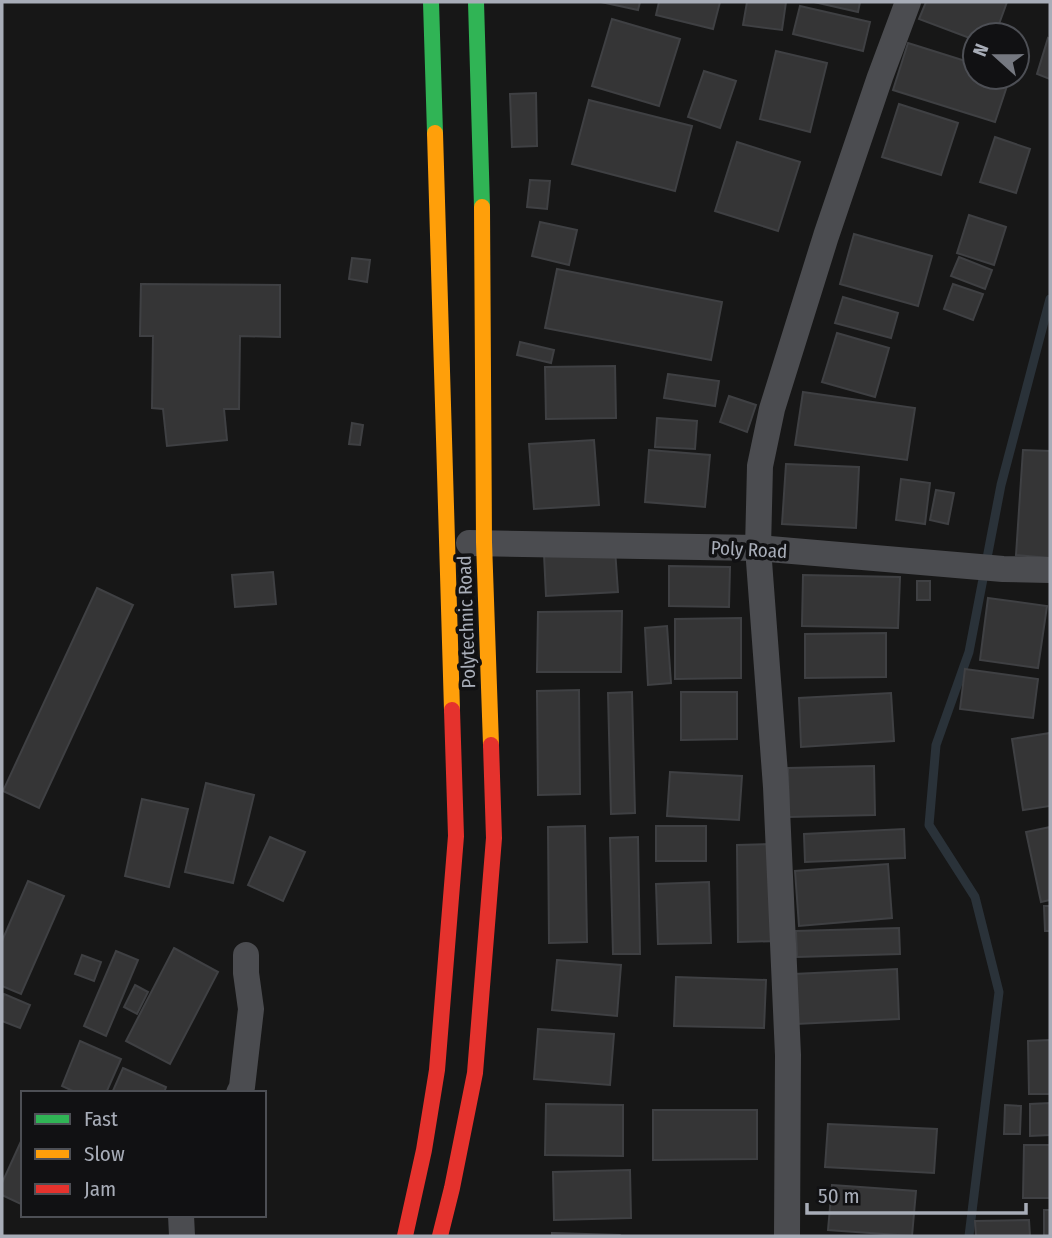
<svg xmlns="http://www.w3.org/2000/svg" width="1052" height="1238" font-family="'Fira Sans Condensed',sans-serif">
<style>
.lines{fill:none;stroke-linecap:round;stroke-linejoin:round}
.stream{stroke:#2a3239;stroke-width:9}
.building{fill:#353536;stroke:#3f4043;stroke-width:2}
.street{stroke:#4b4c50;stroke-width:26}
.fast{stroke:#30b455;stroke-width:16}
.slow{stroke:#ff9f0a;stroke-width:16}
.jam{stroke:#e5322d;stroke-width:16}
.labels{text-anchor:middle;stroke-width:7;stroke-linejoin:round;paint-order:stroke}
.street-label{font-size:19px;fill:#a8adb8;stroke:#111113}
</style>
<rect width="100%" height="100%" fill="#171717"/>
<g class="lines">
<polyline class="stream" points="969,1236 999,992 975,897 929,825 936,745 969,652 1001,485 1050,299"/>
</g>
<g class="building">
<polygon points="601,2 640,2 638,10"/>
<polygon points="659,2 720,2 713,29 656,15"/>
<polygon points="747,2 786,2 782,30 743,25"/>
<polygon points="814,2 860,2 858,12"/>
<polygon points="926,2 1007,2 995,35 975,35 975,40 919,19"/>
<polygon points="800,6 870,22 863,51 793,34"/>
<polygon points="612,19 680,39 659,106 592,86"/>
<polygon points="1048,38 1050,39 1050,79 1037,74"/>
<polygon points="908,43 975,64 975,77 1010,77 995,122 893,90"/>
<polygon points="776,51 827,63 810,132 760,119"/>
<polygon points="704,71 736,81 720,128 688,117"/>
<polygon points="536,93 537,146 512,147 510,94"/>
<polygon points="589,100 692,126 675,191 572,164"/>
<polygon points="899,104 958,123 941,175 882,157"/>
<polygon points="995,137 1030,149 1016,193 980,182"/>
<polygon points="737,142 800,162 778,231 715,211"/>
<polygon points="530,180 550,181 547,209 527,207"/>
<polygon points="969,215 1006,227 994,265 957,253"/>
<polygon points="540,222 577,230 569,265 532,256"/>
<polygon points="854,234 932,256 918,306 840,284"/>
<polygon points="959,257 992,270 985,289 951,276"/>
<polygon points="352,258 370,260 367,282 349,279"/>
<polygon points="557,269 722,302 711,360 545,328"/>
<polygon points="141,284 280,285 280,337 240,336 239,409 224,409 227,440 167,446 163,409 152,408 153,336 140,336"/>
<polygon points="953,284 983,294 973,320 944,309"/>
<polygon points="843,297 898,313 891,338 835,323"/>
<polygon points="837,333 889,348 875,397 822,382"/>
<polygon points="520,342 554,350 551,363 517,355"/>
<polygon points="615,366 616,418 546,419 545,367"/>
<polygon points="668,374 719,381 715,406 664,398"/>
<polygon points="803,392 915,408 907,460 795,445"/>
<polygon points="729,396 756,405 747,432 720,422"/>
<polygon points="657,418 697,421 695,449 655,447"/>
<polygon points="352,423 363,425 360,445 349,444"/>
<polygon points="594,440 599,505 534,509 529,444"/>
<polygon points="649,450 710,455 705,507 645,502"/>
<polygon points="1023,450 1050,451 1050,558 1016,555"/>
<polygon points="786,464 859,467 856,528 782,524"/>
<polygon points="901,479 930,483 925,524 896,520"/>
<polygon points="936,490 954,493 948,524 930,520"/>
<polygon points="615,549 618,592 546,596 544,554"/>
<polygon points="669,566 730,567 729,607 669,606"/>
<polygon points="273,572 276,604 235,607 232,575"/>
<polygon points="803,575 900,577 898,628 802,626"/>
<rect x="917" y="581" width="13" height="19"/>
<polygon points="97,588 133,605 39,808 3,791"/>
<polygon points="988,598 1047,606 1038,668 980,660"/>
<polygon points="622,611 621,672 537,672 538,612"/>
<polygon points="741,618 741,678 675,679 675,619"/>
<polygon points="667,626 671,683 648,685 645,628"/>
<polygon points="886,633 886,677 805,678 805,634"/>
<polygon points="965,669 1038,679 1033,718 960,709"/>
<polygon points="579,690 580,794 538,795 537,691"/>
<polygon points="632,692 635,813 611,814 608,693"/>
<polygon points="681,692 737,692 737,739 681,740"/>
<polygon points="891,693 894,741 801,747 799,698"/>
<polygon points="1050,733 1050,806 1023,810 1012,739"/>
<polygon points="874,766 875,815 789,817 788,768"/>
<polygon points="670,772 742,776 739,820 667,816"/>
<polygon points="206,783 254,795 233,883 185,872"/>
<polygon points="142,799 188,809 169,887 125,876"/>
<polygon points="585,826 587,942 549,943 548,827"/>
<rect x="656" y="826" width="50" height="35"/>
<polygon points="1050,827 1050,900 1041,902 1026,832"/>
<polygon points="904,829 905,858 805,862 804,834"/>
<polygon points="270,837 305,852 283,901 248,885"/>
<polygon points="638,837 640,954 613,954 610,838"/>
<polygon points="777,844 778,941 738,942 737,845"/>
<polygon points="888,864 892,918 799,926 795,871"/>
<polygon points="28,881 64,896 21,994 2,986 2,941"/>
<polygon points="709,882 711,943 658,944 656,884"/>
<polygon points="1044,906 1050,906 1050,931 1045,931"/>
<polygon points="899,928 900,954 797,957 796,931"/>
<polygon points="174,948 218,972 170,1064 126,1041"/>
<polygon points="116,951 138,960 106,1036 84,1026"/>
<polygon points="82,955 101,962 94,981 75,974"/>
<polygon points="557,960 621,965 617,1016 552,1010"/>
<polygon points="897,969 899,1019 796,1024 794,974"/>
<polygon points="676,977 766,980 764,1028 674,1026"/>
<polygon points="135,985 148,992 137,1014 124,1007"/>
<polygon points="4,994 30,1005 20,1028 2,1021 2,1001"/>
<polygon points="538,1029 614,1034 610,1085 534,1079"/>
<polygon points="1050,1040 1050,1094 1029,1094 1028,1041"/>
<polygon points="80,1041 121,1059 106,1093 77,1093 62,1086"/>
<polygon points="123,1068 166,1087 164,1093 112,1093"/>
<polygon points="1050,1103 1050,1135 1030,1136 1030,1104"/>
<polygon points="546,1104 623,1105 623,1156 545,1155"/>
<polygon points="1005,1105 1021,1106 1020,1134 1004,1134"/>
<polygon points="653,1110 757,1110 757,1159 653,1160"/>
<polygon points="828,1124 937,1129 934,1173 825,1167"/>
<polygon points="23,1137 23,1205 2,1195 2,1183"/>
<polygon points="1024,1145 1050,1145 1050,1198 1023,1198"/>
<polygon points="630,1170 631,1218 554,1220 553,1172"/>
<polygon points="832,1185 916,1191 912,1236 828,1230"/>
<rect x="1044" y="1210" width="6" height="26"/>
<polygon points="1029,1220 1030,1236 976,1236 975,1221"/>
<polygon points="552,1233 619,1235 618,1236 552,1236"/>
</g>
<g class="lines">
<g class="street">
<polyline points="469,543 758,548 1003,569 1050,570"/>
<polyline points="239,1093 242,1087 251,1009 246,973 246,955"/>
<polyline points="181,1215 182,1236"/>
<polyline points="787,1236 788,1055 776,787 758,548 760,466 772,409 826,236 880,77 908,2"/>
</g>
<g class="fast">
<polyline points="431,2 435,133"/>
<polyline points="476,2 482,207"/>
</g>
<g class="slow">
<polyline points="435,133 452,710"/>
<polyline points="482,207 484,542 491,745"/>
</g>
<g class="jam">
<polyline points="405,1236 424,1150 437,1070 456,836 452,710"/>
<polyline points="440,1236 452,1188 475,1073 494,838 491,745"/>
</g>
</g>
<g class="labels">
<g class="street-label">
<text transform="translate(749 549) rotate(3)" y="7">Poly Road</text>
<text transform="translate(466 622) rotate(-92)" y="7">Polytechnic Road</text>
</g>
</g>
<rect width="1052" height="1238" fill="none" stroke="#a8adb8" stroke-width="7"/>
<rect x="21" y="1091" width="245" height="126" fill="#111113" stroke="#4d4f55" stroke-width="2"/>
<rect x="35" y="1114" width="35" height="10" fill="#30b455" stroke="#4d4f55" stroke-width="2"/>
<text x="84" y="1126" font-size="21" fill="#a8adb8">Fast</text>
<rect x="35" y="1149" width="35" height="10" fill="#ff9f0a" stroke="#4d4f55" stroke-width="2"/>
<text x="84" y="1161" font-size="21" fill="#a8adb8">Slow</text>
<rect x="35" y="1184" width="35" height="10" fill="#e5322d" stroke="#4d4f55" stroke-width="2"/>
<text x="84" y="1196" font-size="21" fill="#a8adb8">Jam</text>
<g transform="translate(996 56) rotate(291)"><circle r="33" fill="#111113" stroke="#4d4f55" stroke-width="2"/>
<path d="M0-5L12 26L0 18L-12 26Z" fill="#757880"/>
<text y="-10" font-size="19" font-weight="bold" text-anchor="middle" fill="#a8adb8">N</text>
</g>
<path d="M807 1203v10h219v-10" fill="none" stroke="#a8adb8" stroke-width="3.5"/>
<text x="818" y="1203" font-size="21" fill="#a8adb8" stroke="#111113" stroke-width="5" paint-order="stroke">50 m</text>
</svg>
